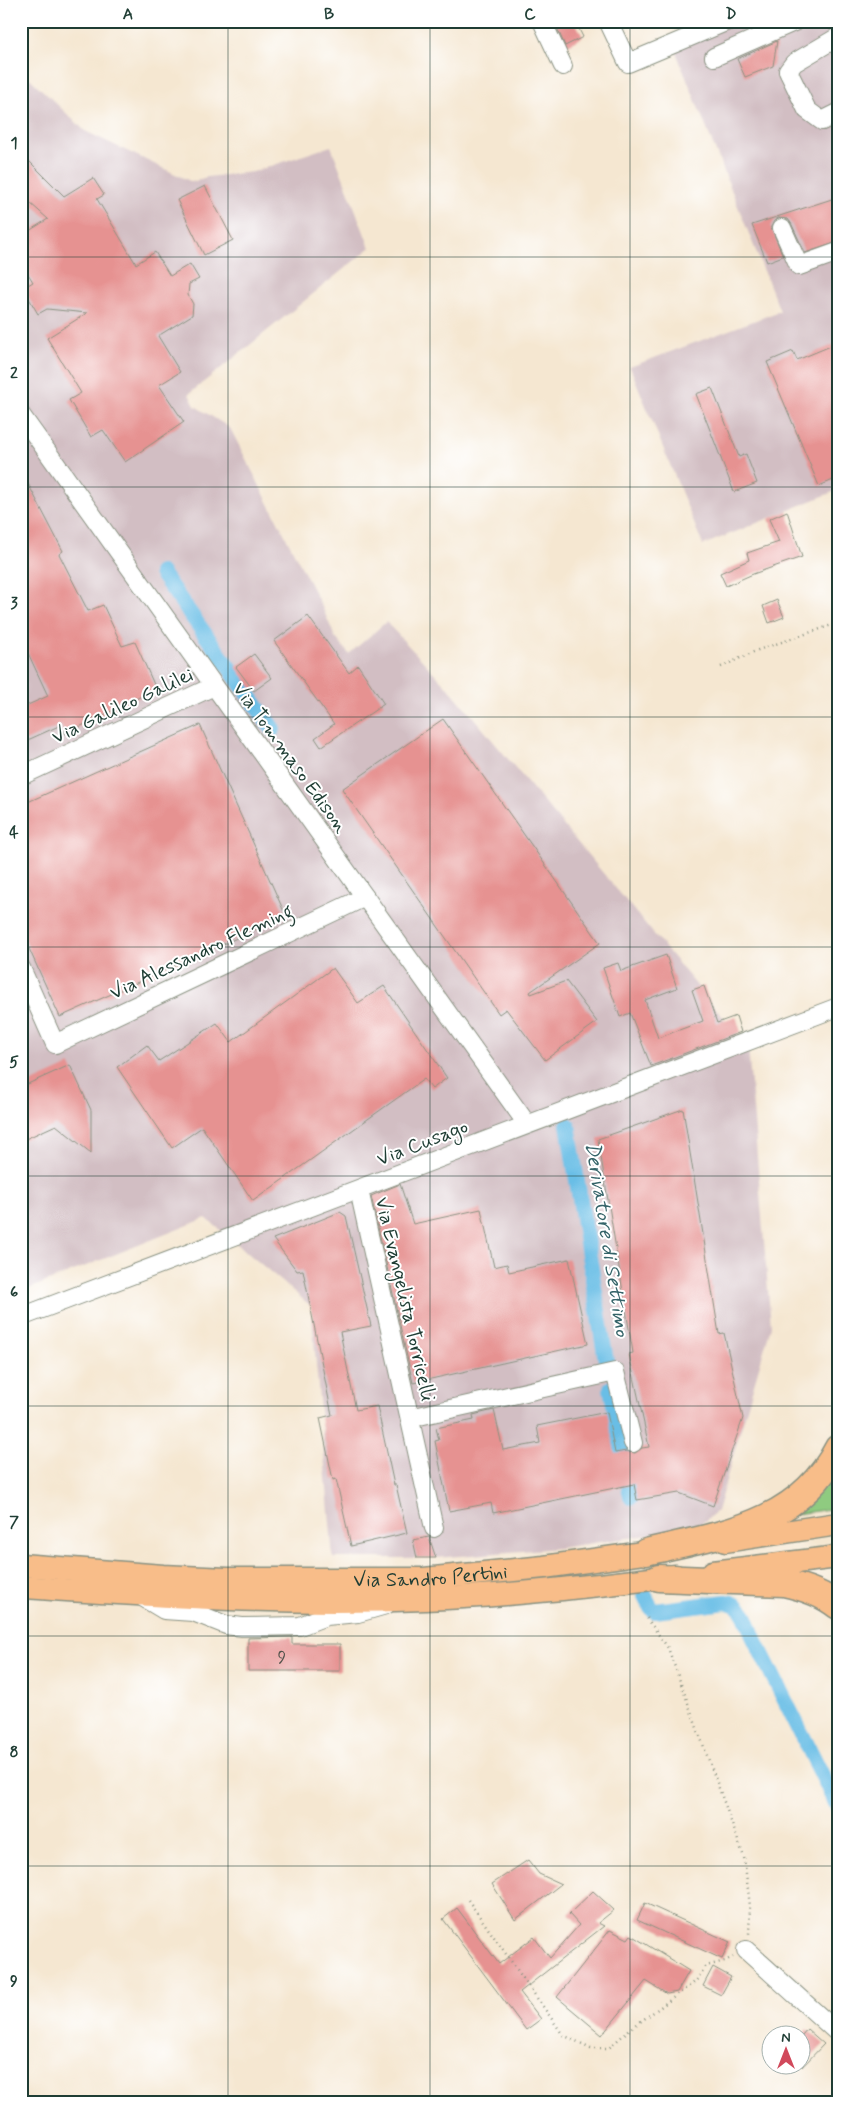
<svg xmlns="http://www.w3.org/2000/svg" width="859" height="2123" font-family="Mynerve,sans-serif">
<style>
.industrial{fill:#d2bec3}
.green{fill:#8fcb80;stroke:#57845a}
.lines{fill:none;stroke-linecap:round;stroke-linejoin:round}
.canal{stroke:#69bee6;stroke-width:16}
.building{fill:#e69291}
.minor-casing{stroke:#8a9282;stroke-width:20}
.major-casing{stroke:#8a9282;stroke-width:25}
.highway-casing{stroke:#8a9282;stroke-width:29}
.path{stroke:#8a9282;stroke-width:2.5;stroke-dasharray:1 4;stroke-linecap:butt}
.minor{stroke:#fff;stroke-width:18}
.major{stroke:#f8bd89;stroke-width:22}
.highway{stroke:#f8bd89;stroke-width:26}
.grid{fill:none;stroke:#1f3d34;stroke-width:1;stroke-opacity:0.55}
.labels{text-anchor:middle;stroke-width:4;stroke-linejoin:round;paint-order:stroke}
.number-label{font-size:18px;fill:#51524b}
.street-label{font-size:20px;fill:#1f3d34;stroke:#fff}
.water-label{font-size:21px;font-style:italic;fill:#356469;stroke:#fff}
.neatline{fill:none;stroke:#1f3d34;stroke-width:2}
.grid-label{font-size:16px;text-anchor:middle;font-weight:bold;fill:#1f3d34}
</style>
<rect width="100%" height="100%" fill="#fff"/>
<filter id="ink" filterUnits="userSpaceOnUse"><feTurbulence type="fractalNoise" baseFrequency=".02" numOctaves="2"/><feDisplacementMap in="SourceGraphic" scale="10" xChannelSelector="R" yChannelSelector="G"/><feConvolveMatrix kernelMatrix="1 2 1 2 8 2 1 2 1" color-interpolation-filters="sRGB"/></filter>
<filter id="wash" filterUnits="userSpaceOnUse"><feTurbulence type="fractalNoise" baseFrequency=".0096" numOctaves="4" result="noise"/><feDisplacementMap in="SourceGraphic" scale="20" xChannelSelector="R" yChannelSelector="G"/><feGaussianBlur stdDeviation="1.12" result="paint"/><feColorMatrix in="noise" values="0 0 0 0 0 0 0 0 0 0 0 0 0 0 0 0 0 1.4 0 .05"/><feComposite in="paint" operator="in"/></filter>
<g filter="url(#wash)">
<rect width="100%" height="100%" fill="#f5e7d1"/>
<g class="industrial">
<polygon points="735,21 838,21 838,490 703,545 630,367 780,311 674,47"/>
<polygon points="21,70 85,131 192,182 207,177 253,172 331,146 370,248 189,394 195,406 230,428 323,609 335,637 349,654 386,622 453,693 748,1047 771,1326 717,1511 696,1528 559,1548 436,1558 333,1558 311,1306 206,1218 21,1292"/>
</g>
<polygon class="green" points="838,1461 838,1508 782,1516"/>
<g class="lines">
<g class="canal">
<polyline points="161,573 273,729"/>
<polyline points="568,1125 606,1361"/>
<polyline points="611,1388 631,1497"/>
<path d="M 645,1596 L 651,1608 L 655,1611 L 726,1602 C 744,1603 747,1621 753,1636 L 838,1807"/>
</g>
</g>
<g id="blocks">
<g class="building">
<polygon points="554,21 575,21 583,37 565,46"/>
<polygon points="777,41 773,66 745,77 737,59"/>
<polygon points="21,153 64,196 93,178 104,195 97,199 136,264 155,252 170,276 190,264 199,279 189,284 188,295 193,304 192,315 158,336 180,372 159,385 184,422 125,462 103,430 91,437 69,400 81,393 47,338 87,313 47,309 38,314 23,288 33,282 21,262 21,236 48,219 21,195"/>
<polygon points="205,186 233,240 204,255 177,200"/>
<polygon points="838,197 838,242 805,253 791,223 788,219 778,218 774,221 771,227 783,256 767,262 752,225"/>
<polygon points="838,343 838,478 819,486 767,362 793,351 797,360"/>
<polygon points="712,388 739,457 746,454 757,483 734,492 696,394"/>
<polygon points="21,470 63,551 59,554 88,611 103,605 122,646 135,642 156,689 65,734 61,725 21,743 21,708 48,696 21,638"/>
<polygon points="787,511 802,557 753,574 726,586 720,573 749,560 747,553 779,542 769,519"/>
<polygon points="777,600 784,617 769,623 763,606"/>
<polygon points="308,616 349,673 358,665 384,704 321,747 315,738 334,724 274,641"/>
<polygon points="254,654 272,678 254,691 236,667"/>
<polygon points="443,719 600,943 530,992 531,994 566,981 597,1022 545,1060 506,1009 499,1014 342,789"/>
<polygon points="200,725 286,916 60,1017 21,931 21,805"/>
<polygon points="666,955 677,988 645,1000 658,1038 703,1021 692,990 704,986 717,1023 736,1016 741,1032 651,1066 630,1013 620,1017 603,968 618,963 621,971"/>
<polygon points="333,968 358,1003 384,986 447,1078 432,1089 424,1079 253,1201 202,1127 172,1148 117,1067 147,1045 159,1061 217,1023 231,1042"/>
<polygon points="70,1065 91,1110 91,1153 56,1125 21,1141 21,1087"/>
<polygon points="683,1109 719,1334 724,1333 743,1418 713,1506 679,1493 637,1500 634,1484 493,1513 491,1503 449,1511 435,1441 439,1440 436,1428 474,1420 473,1415 494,1410 503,1450 540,1443 537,1426 607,1412 615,1453 626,1451 635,1453 642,1448 649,1447 629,1354 633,1353 598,1139"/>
<polygon points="400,1184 413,1224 481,1209 494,1267 507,1264 509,1272 569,1259 588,1344 413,1383 371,1196"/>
<polygon points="340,1212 346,1216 371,1326 340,1332 356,1410 377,1406 394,1485 396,1485 407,1533 351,1546 336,1479 333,1480 320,1418 332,1415 303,1270 297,1271 273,1239"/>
<polygon points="429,1537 436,1558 417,1558 413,1540"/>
<polygon points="292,1637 292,1644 340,1644 340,1671 248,1671 248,1638"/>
<polygon points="528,1860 539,1874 561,1884 515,1920 492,1884"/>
<polygon points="593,1891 614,1910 598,1923 604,1926 520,1992 541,2019 526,2030 443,1919 457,1908 499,1964 534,1937 550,1958 579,1925 569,1914"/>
<polygon points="645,1903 730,1942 722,1959 637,1920"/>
<polygon points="610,1930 628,1939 631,1935 689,1971 677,1992 667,1994 646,1981 602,2035 557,1997"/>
<polygon points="713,1967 731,1977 721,1995 703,1986"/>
<polygon points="807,2029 824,2044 802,2067 802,2035"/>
</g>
</g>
</g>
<g filter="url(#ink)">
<use href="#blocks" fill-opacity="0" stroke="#8a9282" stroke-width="1"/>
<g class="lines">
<g class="minor-casing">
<g id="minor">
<polyline points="542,21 563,66"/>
<polyline points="608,21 628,63 728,21"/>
<polyline points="838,37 794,63 788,71 807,110 822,121 838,113"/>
<polyline points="714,57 796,21"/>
<polyline points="782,228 799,266 838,252"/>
<polyline points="21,415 527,1124"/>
<polyline points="21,776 214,686"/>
<polyline points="21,968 55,1044 365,897"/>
<polyline points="359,1190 434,1528"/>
<polyline points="21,1317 838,1007"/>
<polyline points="410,1418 615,1372 633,1443"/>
<polyline points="139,1595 164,1610 193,1612 226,1625 242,1627 300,1626 326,1616 358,1613 386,1605"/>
<polyline points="746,1950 838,2033"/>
</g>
</g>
<g class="major-casing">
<g id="major">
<polyline points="725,1541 838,1524"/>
<path id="s1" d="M 21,1565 L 163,1576 L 227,1579 L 424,1579 L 544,1567 L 664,1550"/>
<polyline points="713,1572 838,1557"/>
<path d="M 21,1587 C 156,1596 290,1605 425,1599 C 508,1596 593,1586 676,1576"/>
</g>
</g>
<g class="highway-casing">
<g id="highway">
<path d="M 646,1552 C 722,1534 799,1525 838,1448"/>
<path d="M 659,1578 L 784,1583 C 803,1587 822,1593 838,1606"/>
</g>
</g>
<g class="path">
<polyline points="721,667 758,650 838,623"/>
<polyline points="647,1618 668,1648 744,1857 750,1906 749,1934"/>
<polyline points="468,1900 563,2035 591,2048 609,2048 629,2030 696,1981 706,1966 725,1961 733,1957"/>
</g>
<use href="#minor" class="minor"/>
<use href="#major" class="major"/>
<use href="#highway" class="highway"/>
</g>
</g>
<path class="grid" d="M 228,21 L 228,2102M 430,21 L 430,2102M 630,21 L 630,2102M 21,257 L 838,257M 21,487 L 838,487M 21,717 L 838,717M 21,947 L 838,947M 21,1176 L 838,1176M 21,1406 L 838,1406M 21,1636 L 838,1636M 21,1866 L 838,1866"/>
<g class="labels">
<g class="number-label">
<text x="282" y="1663">9</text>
</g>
<g class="street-label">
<text transform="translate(122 705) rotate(-25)" y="7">Via Galileo Galilei</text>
<text transform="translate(291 757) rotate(54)" y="7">Via Tommaso Edison</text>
<text transform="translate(201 951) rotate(-25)" y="7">Via Alessandro Fleming</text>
<text transform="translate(422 1142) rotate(-21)" y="7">Via Cusago</text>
<text transform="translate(406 1299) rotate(77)" y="7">Via Evangelista Torricelli</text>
<text dy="7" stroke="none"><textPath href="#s1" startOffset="410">Via Sandro Pertini</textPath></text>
</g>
<g class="water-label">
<text transform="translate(608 1239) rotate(81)" y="7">Derivatore di Settimo</text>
</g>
</g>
<rect width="859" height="2123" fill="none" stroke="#fff" stroke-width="55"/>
<g transform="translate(786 2050)"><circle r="24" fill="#ffffff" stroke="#a5b1ae"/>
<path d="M0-4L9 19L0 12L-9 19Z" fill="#d1495b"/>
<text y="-8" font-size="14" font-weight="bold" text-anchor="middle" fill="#1f3d34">N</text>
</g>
<rect x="28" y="28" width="804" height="2068" class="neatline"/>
<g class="grid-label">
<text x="128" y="19">A</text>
<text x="329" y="19">B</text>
<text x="530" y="19">C</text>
<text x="731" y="19">D</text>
<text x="14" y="148">1</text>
<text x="14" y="378">2</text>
<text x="14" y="608">3</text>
<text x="14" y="837">4</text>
<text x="14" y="1067">5</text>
<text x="14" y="1297">6</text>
<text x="14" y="1527">7</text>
<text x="14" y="1757">8</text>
<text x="14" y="1986">9</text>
</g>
</svg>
